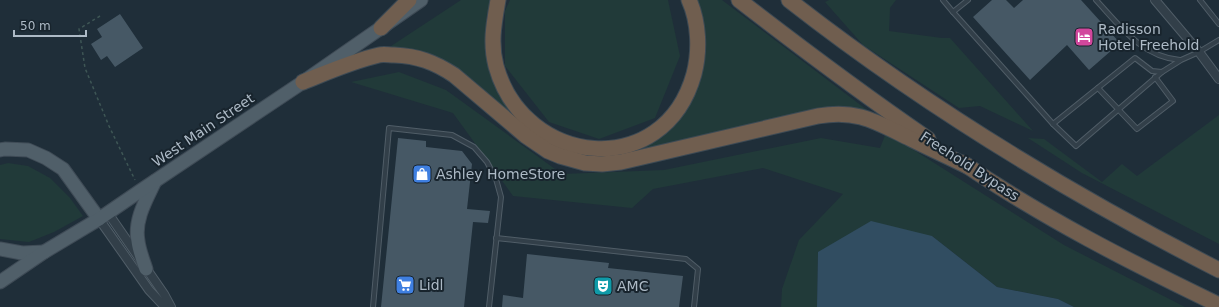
<svg xmlns="http://www.w3.org/2000/svg" width="1219" height="307" font-family="'DejaVu Sans',sans-serif">
<style>
.green{fill:#213a39}
.water{fill:#314d61}
.building{fill:#465865}
.lines{fill:none;stroke-linecap:round;stroke-linejoin:round}
.lane-casing{stroke:#505d67;stroke-width:6}
.street-casing{stroke:#505d67;stroke-width:10}
.primary-casing{stroke:#3f4b56;stroke-width:15}
.highway-casing{stroke:#3d4a54;stroke-width:17}
.path{stroke:#3e5655;stroke-width:1.5;stroke-dasharray:3 3;stroke-linecap:butt}
.lane{stroke:#323f49;stroke-width:4}
.street{stroke:#323f49;stroke-width:8}
.primary{stroke:#505f69;stroke-width:13}
.highway{stroke:#705e4f;stroke-width:15}
.labels{text-anchor:middle;stroke-width:4;stroke-linejoin:round;paint-order:stroke}
.poi-label{font-size:14px;fill:#adbac6;stroke:#18242d;text-anchor:start}
.street-label{font-size:14px;fill:#adbac6;stroke:#18242d}
</style>
<rect width="100%" height="100%" fill="#1f2e39"/>
<g class="green">
<polygon points="461,0 491,0 486,18 486,55 497,91 518,120 480,91 385,50"/>
<polygon points="510,0 668,0 680,56 655,118 599,139 549,122 505,66 505,11"/>
<polygon points="695,0 722,0 875,116 841,110 623,155 655,141 687,109 704,60 701,13"/>
<polygon points="829,0 896,0 890,8 889,31 942,38 950,38 1033,131 980,106 959,108 863,45 825,2"/>
<polygon points="399,72 446,90 562,174 664,170 821,138 880,148 886,133 887,133 1064,245 1185,307 1074,307 1058,299 997,287 932,236 818,252 817,307 781,307 782,289 799,240 843,194 763,168 653,189 632,208 513,196 453,113 351,82"/>
<polygon points="1219,115 1219,244 1082,173 1028,138 1044,139 1102,182 1122,164 1137,176"/>
<polygon points="8,163 28,166 50,178 70,198 83,216 54,232 29,242 0,239 0,165"/>
</g>
<polygon class="water" points="871,221 932,236 997,287 1058,299 1074,307 817,307 818,252"/>
<g class="building">
<polygon points="992,0 1006,0 1014,8 1023,0 1081,0 1120,43 1089,70 1067,45 1030,80 973,17"/>
<polygon points="120,14 143,48 115,67 107,56 101,60 91,44 102,37 97,29"/>
<polygon points="398,138 426,141 426,147 462,151 472,164 467,209 490,211 488,223 473,222 464,307 381,307"/>
<polygon points="527,254 609,263 608,268 683,276 679,307 502,307 503,295 523,298"/>
</g>
<g class="lines">
<g class="lane-casing">
<g id="lane">
<polyline points="943,0 953,12"/>
<polyline points="968,0 953,12 1053,124 1076,146 1162,72"/>
<path d="M 1096,0 C 1120,26 1142,57 1180,60"/>
<polyline points="1200,0 1219,24"/>
<polyline points="1098,88 1137,129 1173,101 1155,77"/>
<polyline points="1053,124 1135,58 1152,71 1162,72 1181,60 1199,52 1219,40"/>
<polyline points="496,238 686,259 698,269 694,307"/>
<polyline points="373,307 389,128 452,135 474,147 487,162 496,179 501,197 489,307"/>
</g>
</g>
<g class="street-casing">
<g id="street">
<polyline points="1155,0 1199,52 1219,79"/>
<polyline points="108,213 164,294 171,307"/>
<polyline points="99,219 149,290 165,307"/>
</g>
</g>
<g class="primary-casing">
<g id="primary">
<polyline points="0,150 5,149 28,150 46,158 63,169 99,219"/>
<polyline points="0,249 22,253 44,252"/>
<path d="M 146,269 C 143,260 139,250 138,241 C 134,220 146,200 155,181"/>
<polyline points="0,282 44,252 99,219 140,191 303,82 421,0"/>
</g>
</g>
<g class="highway-casing">
<g id="highway">
<path d="M 498,0 C 494,23 490,43 496,66 C 524,167 664,182 694,74 C 700,51 699,22 689,0"/>
<path d="M 739,0 C 801,48 864,95 928,139"/>
<path d="M 789,0 C 922,104 1068,193 1219,270"/>
<polyline points="381,28 409,0"/>
<path d="M 303,82 C 328,72 353,61 379,55 C 383,54 389,55 394,55 C 418,56 434,62 454,75 L 526,136 L 548,151 L 560,156 L 585,163 L 602,164 L 621,162 L 818,116 C 858,109 876,122 911,139 C 931,149 951,158 971,168"/>
<path d="M 963,163 C 1043,218 1132,263 1219,305"/>
</g>
</g>
<polyline class="path" points="100,16 79,29 85,68 109,126 135,180"/>
<use href="#lane" class="lane"/>
<use href="#street" class="street"/>
<use href="#primary" class="primary"/>
<use href="#highway" class="highway"/>
</g>
<defs>
<g id="hotel-square" transform="scale(1)"><rect x="-9" y="-9" width="18" height="18" rx="4" fill="#d1479c" stroke="#18242d"/><path d="M-6-4.5h1.5V1H6V5H4.5V3h-9V5H-6ZM-4 0a1.8 1.8 0 1 1 3.6 0ZM.5 0V-2.5h3Q6-2.5 6 0Z" fill="#fff"/></g>
<g id="shop-square" transform="scale(1)"><rect x="-9" y="-9" width="18" height="18" rx="4" fill="#3f7fe0" stroke="#18242d"/><path d="M-5-2.5h2.3a2.7 3.5 0 0 1 5.4 0H5L5.5 6h-11ZM-1.5-2.5h3a1.5 2.3 0 0 0-3 0Z" fill="#fff"/></g>
<g id="supermarket-square" transform="scale(1)"><rect x="-9" y="-9" width="18" height="18" rx="4" fill="#3f7fe0" stroke="#18242d"/><path d="M-6-5.5h2.5l.6 2H6L4.5 2H-2.5L-4.4-4H-6ZM-1.5 3.2a1.3 1.3 0 1 0 .1 0ZM3 3.2a1.3 1.3 0 1 0 .1 0Z" fill="#fff"/></g>
<g id="theatre-square" transform="scale(1)"><rect x="-9" y="-9" width="18" height="18" rx="4" fill="#0f9aa8" stroke="#18242d"/><path d="M-5-5.5Q0-4 5-5.5V0Q5 5 0 6Q-5 5-5 0ZM-3.3-2.5H-1v1.5H-3.3ZM1-2.5H3.3v1.5H1ZM-2.8 1Q0 5.5 2.8 1Z" fill="#fff"/></g>
</defs>
<g fill-rule="evenodd">
<use href="#hotel-square" x="1084" y="37"/>
<use href="#shop-square" x="422" y="174"/>
<use href="#supermarket-square" x="405" y="285"/>
<use href="#theatre-square" x="603" y="286"/>
</g>
<g class="labels">
<g class="poi-label">
<text x="1098" y="34">Radisson<tspan x="1098" dy="16">Hotel Freehold</tspan></text>
<text x="436" y="179">Ashley HomeStore</text>
<text x="419" y="290">Lidl</text>
<text x="617" y="291">AMC</text>
</g>
<g class="street-label">
<text transform="translate(203 130) rotate(-34)" y="5">West Main Street</text>
<text transform="translate(970 166) rotate(33)" y="5">Freehold Bypass</text>
</g>
</g>
<path d="M14 30v6h72v-6" fill="none" stroke="#adbac6" stroke-width="2"/>
<text x="20" y="30" font-size="12" fill="#adbac6" stroke="#18242d" stroke-width="3" paint-order="stroke">50 m</text>
</svg>
